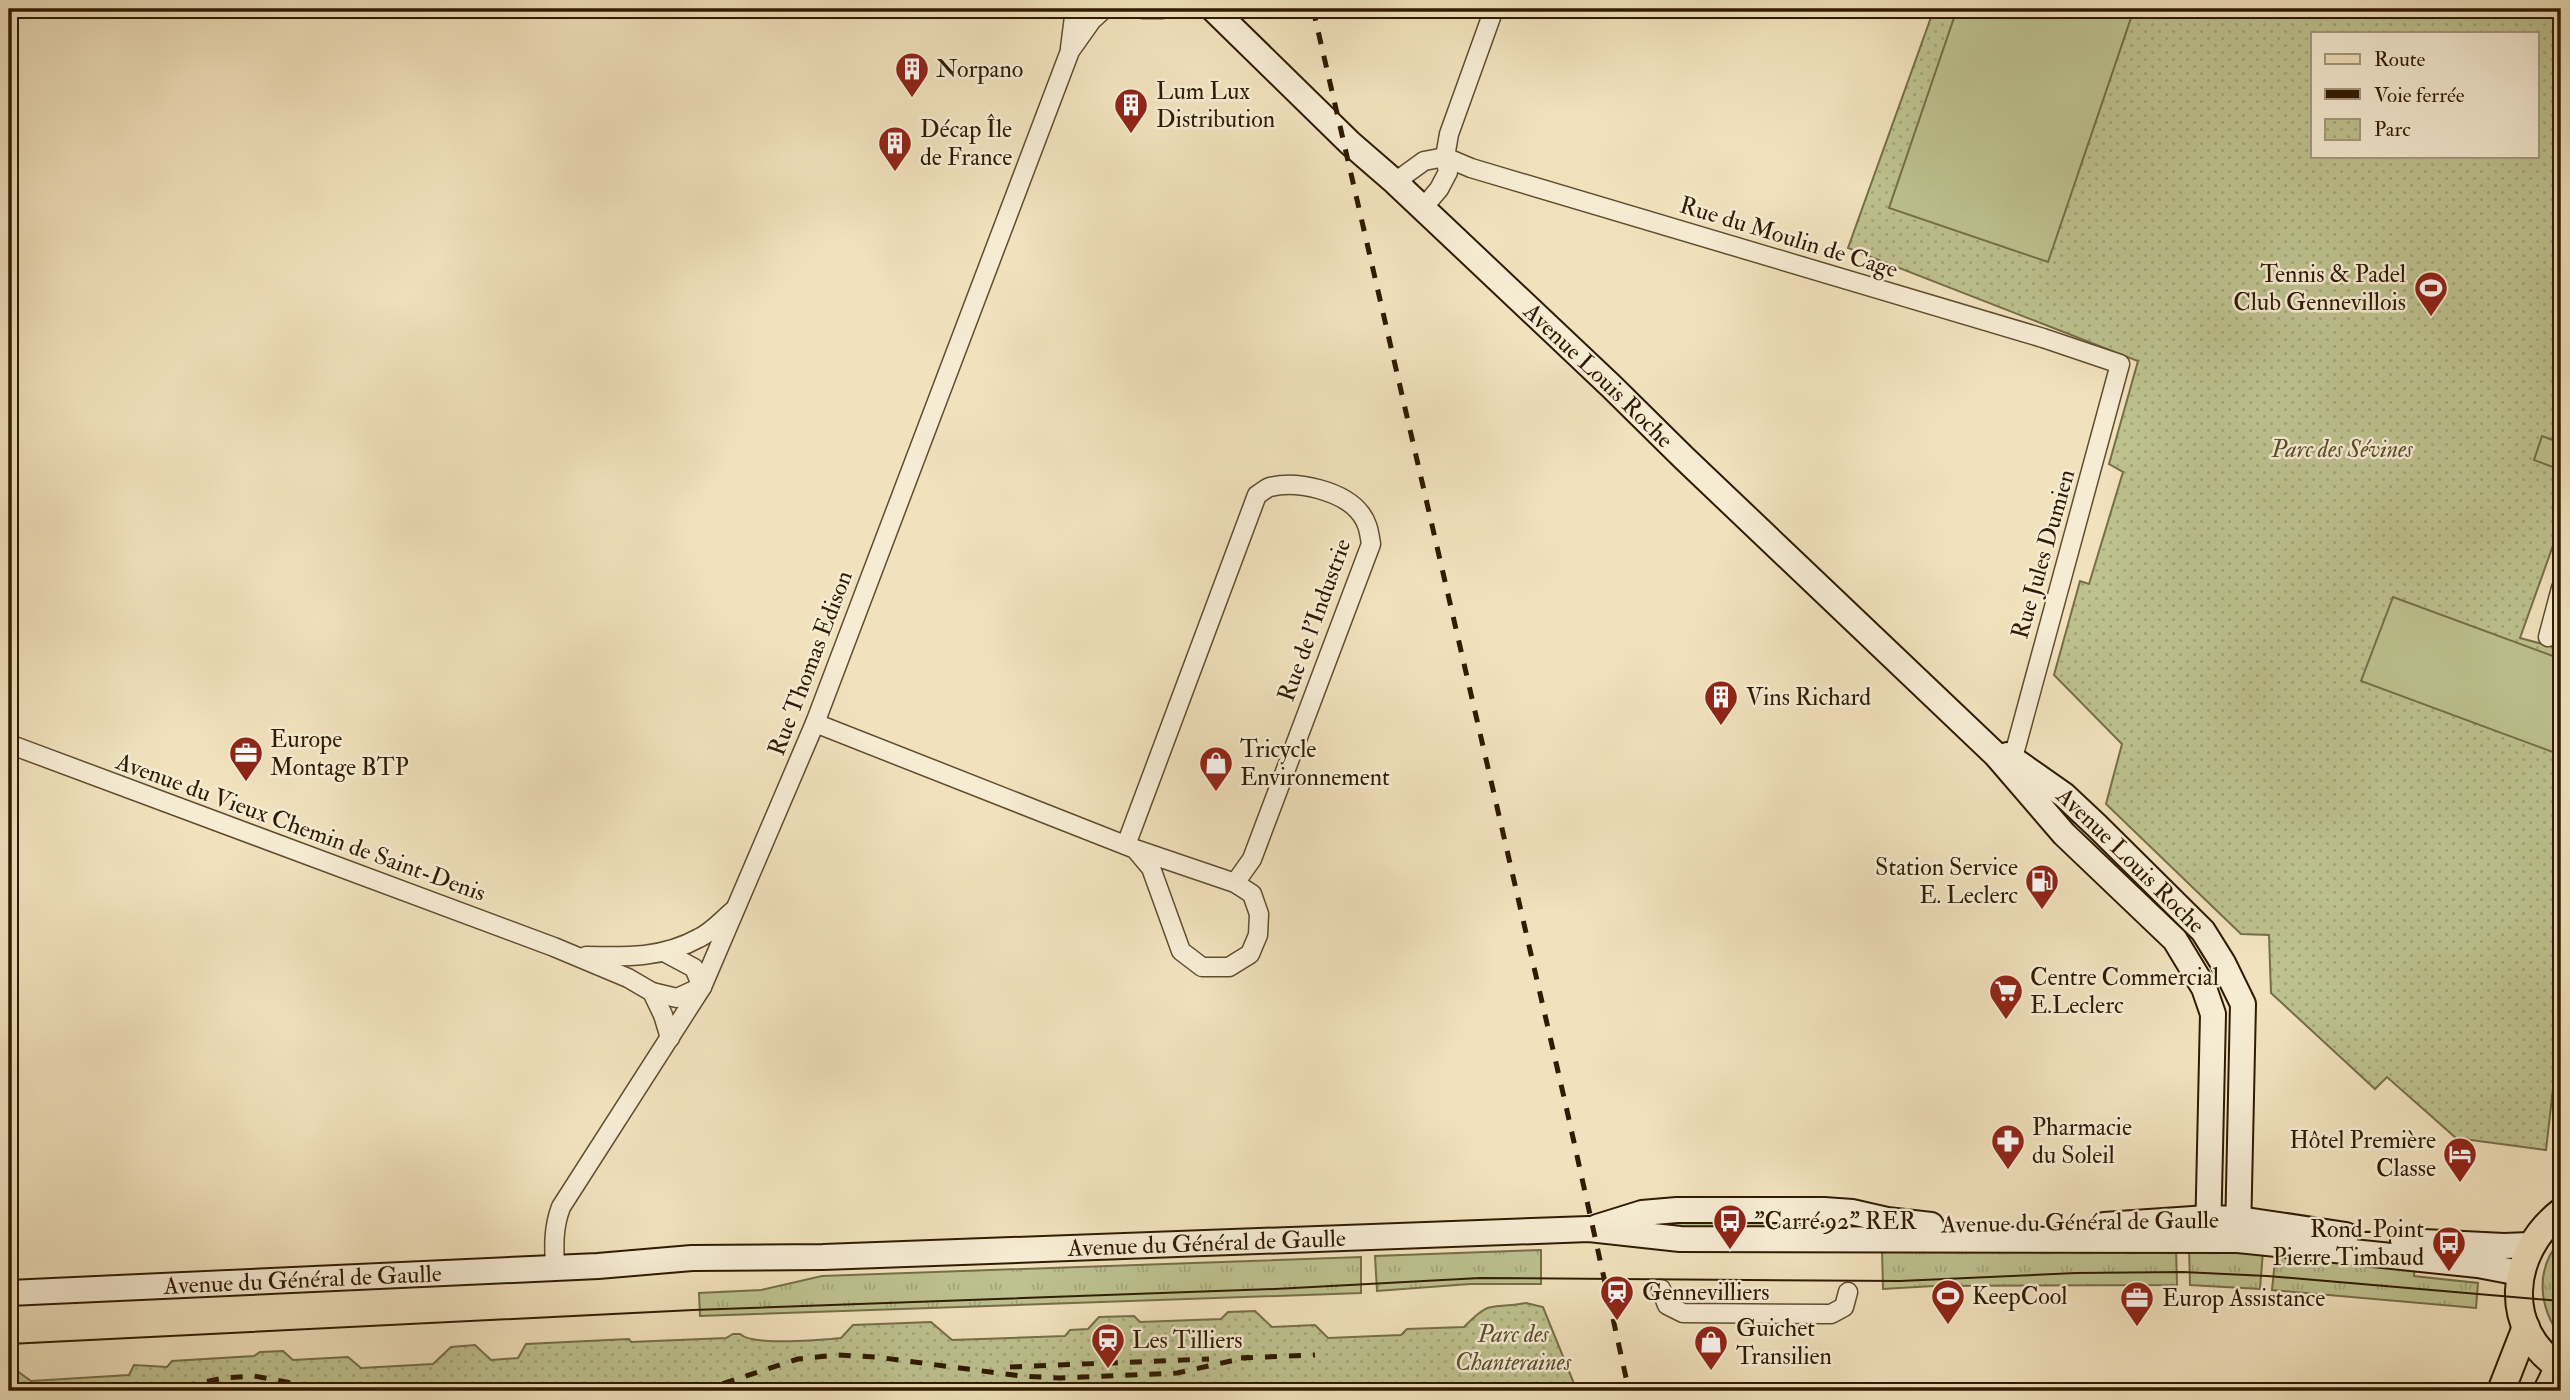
<svg xmlns="http://www.w3.org/2000/svg" width="2570" height="1400" font-family="'IM FELL Double Pica',serif">
<style>
.grass{fill:url(#grass-tufts);stroke:#766e48;stroke-width:2}
.park{fill:url(#park-dots);stroke:#766e48;stroke-width:2;fill-rule:evenodd}
.garden{fill:#bdc28f;stroke:#766e48;stroke-width:2}
.lines{fill:none;stroke-linecap:round;stroke-linejoin:round}
.minor-casing{stroke:#604d2f;stroke-width:21}
.secondary-casing{stroke:#301b00;stroke-width:28}
.primary-casing{stroke:#301b00;stroke-width:30}
.minor{stroke:#f6ecd4;stroke-width:18}
.secondary{stroke:#f6ecd4;stroke-width:24}
.primary{stroke:#f1e2bd;stroke-width:26}
.tram{stroke:#301b00;stroke-width:2}
.rail{stroke:#301b00;stroke-width:5;stroke-dasharray:12 12;stroke-linecap:butt}
.labels{text-anchor:middle;stroke-width:5;stroke-linejoin:round;paint-order:stroke}
.poi-label{font-size:24px;fill:#301b00;stroke:#f6ecd4;text-anchor:start}
.street-label{font-size:24px;fill:#301b00;stroke:#f6ecd4}
.park-label{font-size:24px;font-style:italic;fill:#5a4d2b;stroke:#f6ecd4}
</style>
<defs>
<pattern id="grass-tufts" width="24" height="20" patternUnits="userSpaceOnUse" patternTransform="scale(1.75)"><rect width="24" height="20" fill="#bdc28f"/><path d="M3 7l-1-3M5 7V3M7 7l1-3M15 17l-1-3M17 17v-4M19 17l1-3" fill="none" stroke="#a3a67a"/></pattern>
<pattern id="park-dots" width="8" height="8" patternUnits="userSpaceOnUse" patternTransform="scale(1.75)"><rect width="8" height="8" fill="#bdc28f"/><path d="M2 2h.1M6 6h.1" fill="none" stroke="#a3a67a" stroke-width="1.8" stroke-linecap="round"/></pattern>
</defs>
<rect width="100%" height="100%" fill="#f1e2bd"/>
<filter id="stains"><feTurbulence type="fractalNoise" baseFrequency=".00286" numOctaves="4"/><feColorMatrix values="0 0 0 0 .2 0 0 0 0 .09 0 0 0 0 .02 0 0 0 .5 -.17"/></filter>
<radialGradient id="worn" r=".72"><stop offset=".6" stop-color="#630" stop-opacity="0"/><stop offset="1" stop-color="#630" stop-opacity=".3"/></radialGradient>
<g class="grass">
<polygon points="1671,1221 1834,1221 1835,1227 1670,1227"/>
<path d="M 2561,1240 L 2561,1337 C 2539,1308 2534,1269 2561,1240 Z"/>
<polygon points="2189,1247 2263,1251 2260,1289 2190,1285"/>
<polygon points="1882,1248 2176,1248 2177,1285 1934,1286 1883,1289"/>
<polygon points="1541,1250 1541,1284 1470,1284 1377,1291 1375,1256"/>
<polygon points="2276,1251 2415,1264 2414,1276 2478,1283 2476,1308 2272,1290"/>
<polygon points="1361,1257 1361,1293 700,1316 699,1293 761,1290 822,1276"/>
</g>
<g class="park">
<path d="M 1934,9 L 2561,9 L 2561,523 L 2520,638 L 2561,649 L 2561,1018 L 2546,1150 L 2456,1138 L 2387,1077 L 2375,1089 L 2271,993 L 2269,935 L 2241,934 L 2106,804 L 2122,744 L 2054,675 L 2080,581 L 2089,584 L 2123,472 L 2109,464 L 2138,361 L 1848,248 ZM 2313,33 L 2537,33 L 2537,156 L 2313,156 Z"/>
<path d="M 1526,1303 L 1543,1307 L 1577,1391 L 9,1391 L 9,1365 L 31,1381 L 129,1375 L 134,1365 L 167,1367 L 172,1361 L 254,1356 L 260,1352 L 283,1351 L 293,1360 L 348,1357 L 361,1368 L 433,1364 L 451,1347 L 475,1345 L 491,1360 L 518,1358 L 526,1344 L 629,1339 L 631,1342 L 726,1338 L 733,1334 L 740,1334 C 753,1346 811,1340 831,1339 L 841,1338 L 853,1325 L 931,1322 L 952,1340 L 1065,1336 L 1070,1330 L 1088,1329 L 1099,1317 L 1134,1316 L 1140,1322 L 1221,1319 L 1228,1312 L 1255,1311 L 1272,1327 L 1315,1325 L 1328,1338 L 1401,1335 L 1407,1329 L 1464,1327 C 1492,1298 1490,1310 1526,1303 Z"/>
</g>
<g class="garden">
<polygon points="1957,9 2134,9 2048,262 1889,208"/>
<polygon points="2542,436 2561,443 2561,470 2534,460"/>
<polygon points="2393,597 2561,659 2561,755 2361,681"/>
</g>
<g class="lines">
<g class="minor-casing">
<g id="minor">
<polyline points="1143,9 1162,9"/>
<polyline points="1070,48 1075,9"/>
<polyline points="1445,157 1471,168 2043,338 2120,364 2013,758"/>
<polyline points="1395,182 1424,161 1445,157"/>
<polyline points="1423,208 1439,189 1448,172 1445,157 1449,134 1494,9"/>
<polyline points="2548,637 2561,588"/>
<polyline points="815,723 1135,849 1235,883 1252,894 1259,914 1258,935 1250,954 1229,967 1202,967 1181,951 1151,868 1135,849"/>
<polyline points="9,744 554,947 628,978 652,992 677,998 701,987"/>
<path d="M 1126,845 L 1257,495 C 1261,493 1266,488 1270,487 C 1297,480 1344,491 1361,514 C 1368,523 1369,532 1371,544 L 1252,859 L 1235,883"/>
<polyline points="666,953 694,968 702,987"/>
<path d="M 586,956 C 627,957 663,958 699,938 C 712,932 723,919 734,910"/>
<polyline points="652,992 663,1015 670,1038"/>
<path d="M 555,1268 C 554,1246 553,1228 561,1207 L 702,987 L 815,723 L 1070,51 L 1092,20 L 1104,9"/>
<polyline points="1661,1289 1667,1305 1683,1313 1831,1314 1844,1307 1848,1292"/>
</g>
</g>
<g class="secondary-casing">
<g id="secondary">
<path id="s1" d="M 1213,9 L 1350,143 L 1395,182 L 1611,386 L 1684,458 L 1996,755 L 2064,834 L 2175,940 L 2204,988 L 2213,1014 L 2208,1239"/>
<path id="s2" d="M 2007,755 L 2064,795 L 2096,825 L 2203,931 L 2223,963 L 2243,1004 L 2238,1235"/>
<polyline points="2104,1225 2208,1218 2239,1219 2346,1235"/>
<polyline points="1597,1227 1642,1213 1677,1210 1824,1210 1852,1212 1887,1220 1931,1225"/>
<polyline points="2403,1241 2504,1246 2530,1245"/>
<path id="s3" d="M 9,1293 L 598,1266 L 692,1258 L 823,1257 L 1589,1229 L 1680,1239 L 2238,1240 L 2478,1265 L 2520,1273"/>
</g>
</g>
<g class="primary-casing">
<g id="primary">
<path d="M 2561,1212 C 2509,1252 2501,1330 2561,1368"/>
<polyline points="2501,1391 2526,1327"/>
<polyline points="2547,1391 2559,1366"/>
</g>
</g>
<use href="#minor" class="minor"/>
<use href="#secondary" class="secondary"/>
<use href="#primary" class="primary"/>
<polyline class="tram" points="9,1344 693,1310 1275,1289 1480,1278 1900,1281 2076,1273 2183,1272 2267,1276 2561,1301"/>
<g class="rail">
<polyline points="1313,9 1566,1106 1629,1391"/>
<polyline points="1241,1358 1315,1355"/>
<polyline points="1010,1367 1209,1359"/>
<polyline points="160,1391 224,1378 254,1376 336,1391"/>
<polyline points="700,1391 798,1359 837,1355 876,1357 1021,1376 1060,1378 1177,1373 1249,1357"/>
</g>
</g>
<defs>
<g id="building-pin" transform="scale(1.75)"><path d="M0 17L-7.5 6A9.5 9.5 0 1 1 7.5 6Z" fill="#8f2418" stroke="#f6ecd4"/><path d="M-4-6H4V6H1V3H-1V6H-4ZM-2.5-4.3h1.7v1.8h-1.7ZM.8-4.3h1.7v1.8H.8ZM-2.5-1h1.7V.8h-1.7ZM.8-1h1.7V.8H.8Z" fill="#fff"/></g>
<g id="stadium-pin" transform="scale(1.75)"><path d="M0 17L-7.5 6A9.5 9.5 0 1 1 7.5 6Z" fill="#8f2418" stroke="#f6ecd4"/><path d="M0-5a6.5 5 0 1 0 0 10a6.5 5 0 1 0 0-10ZM-3.5-1.8h7v3.6h-7Z" fill="#fff"/></g>
<g id="office-pin" transform="scale(1.75)"><path d="M0 17L-7.5 6A9.5 9.5 0 1 1 7.5 6Z" fill="#8f2418" stroke="#f6ecd4"/><path d="M-6-3h4V-5.5h4V-3h4V5H-6ZM-1-4.5V-3h2v-1.5ZM-6 0V1H6V0Z" fill="#fff"/></g>
<g id="shop-pin" transform="scale(1.75)"><path d="M0 17L-7.5 6A9.5 9.5 0 1 1 7.5 6Z" fill="#8f2418" stroke="#f6ecd4"/><path d="M-5-2.5h2.3a2.7 3.5 0 0 1 5.4 0H5L5.5 6h-11ZM-1.5-2.5h3a1.5 2.3 0 0 0-3 0Z" fill="#fff"/></g>
<g id="fuel-pin" transform="scale(1.75)"><path d="M0 17L-7.5 6A9.5 9.5 0 1 1 7.5 6Z" fill="#8f2418" stroke="#f6ecd4"/><path d="M-5.5-6h7V0h2V4h1.3V-2.5L3-4.5l.8-.8L6-3V5H2.5V1h-1V6h-7ZM-4.2-4.7v3.2H.2V-4.7Z" fill="#fff"/></g>
<g id="supermarket-pin" transform="scale(1.75)"><path d="M0 17L-7.5 6A9.5 9.5 0 1 1 7.5 6Z" fill="#8f2418" stroke="#f6ecd4"/><path d="M-6-5.5h2.5l.6 2H6L4.5 2H-2.5L-4.4-4H-6ZM-1.5 3.2a1.3 1.3 0 1 0 .1 0ZM3 3.2a1.3 1.3 0 1 0 .1 0Z" fill="#fff"/></g>
<g id="pharmacy-pin" transform="scale(1.75)"><path d="M0 17L-7.5 6A9.5 9.5 0 1 1 7.5 6Z" fill="#8f2418" stroke="#f6ecd4"/><path d="M-2-6h4v4h4v4h-4v4h-4v-4h-4v-4h4Z" fill="#fff"/></g>
<g id="hotel-pin" transform="scale(1.75)"><path d="M0 17L-7.5 6A9.5 9.5 0 1 1 7.5 6Z" fill="#8f2418" stroke="#f6ecd4"/><path d="M-6-4.5h1.5V1H6V5H4.5V3h-9V5H-6ZM-4 0a1.8 1.8 0 1 1 3.6 0ZM.5 0V-2.5h3Q6-2.5 6 0Z" fill="#fff"/></g>
<g id="bus-pin" transform="scale(1.75)"><path d="M0 17L-7.5 6A9.5 9.5 0 1 1 7.5 6Z" fill="#8f2418" stroke="#f6ecd4"/><path d="M-5-6H5V4H4V6H2V4H-2V6H-4V4H-5ZM-3.5-4V0h7V-4ZM-3.5 1.2v1.5H-2V1.2ZM2 1.2v1.5H3.5V1.2Z" fill="#fff"/></g>
<g id="station-pin" transform="scale(1.75)"><path d="M0 17L-7.5 6A9.5 9.5 0 1 1 7.5 6Z" fill="#8f2418" stroke="#f6ecd4"/><path d="M-3-6H3Q5-6 5-4V2Q5 4 3 4L4.5 6H3L1.5 4h-3L-3 6H-4.5L-3 4Q-5 4-5 2V-4Q-5-6-3-6ZM-3.5-4v3h7v-3ZM-3.5 1v1.5H-2V1ZM2 1v1.5H3.5V1Z" fill="#fff"/></g>
</defs>
<g fill-rule="evenodd">
<use href="#building-pin" x="912" y="69"/>
<use href="#building-pin" x="1131" y="105"/>
<use href="#building-pin" x="895" y="143"/>
<use href="#stadium-pin" x="2431" y="288"/>
<use href="#building-pin" x="1721" y="697"/>
<use href="#office-pin" x="246" y="753"/>
<use href="#shop-pin" x="1216" y="763"/>
<use href="#fuel-pin" x="2042" y="881"/>
<use href="#supermarket-pin" x="2006" y="991"/>
<use href="#pharmacy-pin" x="2008" y="1141"/>
<use href="#hotel-pin" x="2460" y="1154"/>
<use href="#bus-pin" x="1730" y="1221"/>
<use href="#bus-pin" x="2449" y="1243"/>
<use href="#station-pin" x="1617" y="1292"/>
<use href="#stadium-pin" x="1948" y="1296"/>
<use href="#office-pin" x="2137" y="1298"/>
<use href="#station-pin" x="1108" y="1340"/>
<use href="#shop-pin" x="1711" y="1342"/>
</g>
<g class="labels">
<g class="poi-label">
<text x="936" y="77">Norpano</text>
<text x="1156" y="99">Lum Lux<tspan x="1156" dy="28">Distribution</tspan></text>
<text x="920" y="137">Décap Île<tspan x="920" dy="28">de France</tspan></text>
<text x="2406" y="282" text-anchor="end">Tennis &amp; Padel<tspan x="2406" dy="28">Club Gennevillois</tspan></text>
<text x="1746" y="705">Vins Richard</text>
<text x="270" y="747">Europe<tspan x="270" dy="28">Montage BTP</tspan></text>
<text x="1240" y="757">Tricycle<tspan x="1240" dy="28">Environnement</tspan></text>
<text x="2018" y="875" text-anchor="end">Station Service<tspan x="2018" dy="28">E. Leclerc</tspan></text>
<text x="2030" y="985">Centre Commercial<tspan x="2030" dy="28">E.Leclerc</tspan></text>
<text x="2032" y="1135">Pharmacie<tspan x="2032" dy="28">du Soleil</tspan></text>
<text x="2436" y="1148" text-anchor="end">Hôtel Première<tspan x="2436" dy="28">Classe</tspan></text>
<text x="1754" y="1229">"Carré 92" RER</text>
<text x="2424" y="1237" text-anchor="end">Rond-Point<tspan x="2424" dy="28">Pierre Timbaud</tspan></text>
<text x="1642" y="1300">Gennevilliers</text>
<text x="1972" y="1304">KeepCool</text>
<text x="2162" y="1306">Europ Assistance</text>
<text x="1736" y="1336">Guichet<tspan x="1736" dy="28">Transilien</tspan></text>
<text x="1132" y="1348">Les Tilliers</text>
</g>
<g class="street-label">
<text transform="translate(1789 237) rotate(17)" y="8">Rue du Moulin de Cage</text>
<text dy="8" stroke="none"><textPath href="#s1" startOffset="532">Avenue Louis Roche</textPath></text>
<text transform="translate(2043 554) rotate(-74)" y="8">Rue Jules Dumien</text>
<text transform="translate(1314 620) rotate(-70)" y="8">Rue de l'Industrie</text>
<text transform="translate(810 663) rotate(-69)" y="8">Rue Thomas Edison</text>
<text transform="translate(301 827) rotate(20)" y="8">Avenue du Vieux Chemin de Saint-Denis</text>
<text dy="8" stroke="none"><textPath href="#s2" startOffset="163">Avenue Louis Roche</textPath></text>
<text transform="translate(2080 1222) rotate(-1)" y="8">Avenue du Général de Gaulle</text>
<text dy="8" stroke="none"><textPath href="#s3" startOffset="1199">Avenue du Général de Gaulle</textPath></text>
<text dy="8" stroke="none"><textPath href="#s3" startOffset="294">Avenue du Général de Gaulle</textPath></text>
</g>
<g class="park-label">
<text x="2342" y="457">Parc des Sévines</text>
<text x="1513" y="1342">Parc des<tspan x="1513" dy="28">Chanteraines</tspan></text>
</g>
</g>
<rect width="2570" height="1400" fill="none" stroke="#f1e2bd" stroke-width="35"/>
<rect x="10" y="10" width="2549" height="1379" fill="none" stroke="#301b00" stroke-width="3.5"/>
<rect x="18" y="18" width="2535" height="1365" fill="none" stroke="#301b00" stroke-width="2"/>
<rect x="2311" y="32" width="228" height="126" fill="#f6ecd4" stroke="#a7987f" stroke-width="2"/>
<rect x="2325" y="54" width="35" height="10" fill="#f1e2bd" stroke="#a7987f" stroke-width="2"/>
<text x="2374" y="66" font-size="21" fill="#301b00">Route</text>
<rect x="2325" y="89" width="35" height="10" fill="#301b00" stroke="#a7987f" stroke-width="2"/>
<text x="2374" y="102" font-size="21" fill="#301b00">Voie ferrée</text>
<rect x="2325" y="119" width="35" height="21" fill="url(#park-dots)" stroke="#a7987f" stroke-width="2"/>
<text x="2374" y="136" font-size="21" fill="#301b00">Parc</text>
<rect width="100%" height="100%" filter="url(#stains)"/>
<rect width="100%" height="100%" fill="url(#worn)"/>
</svg>
